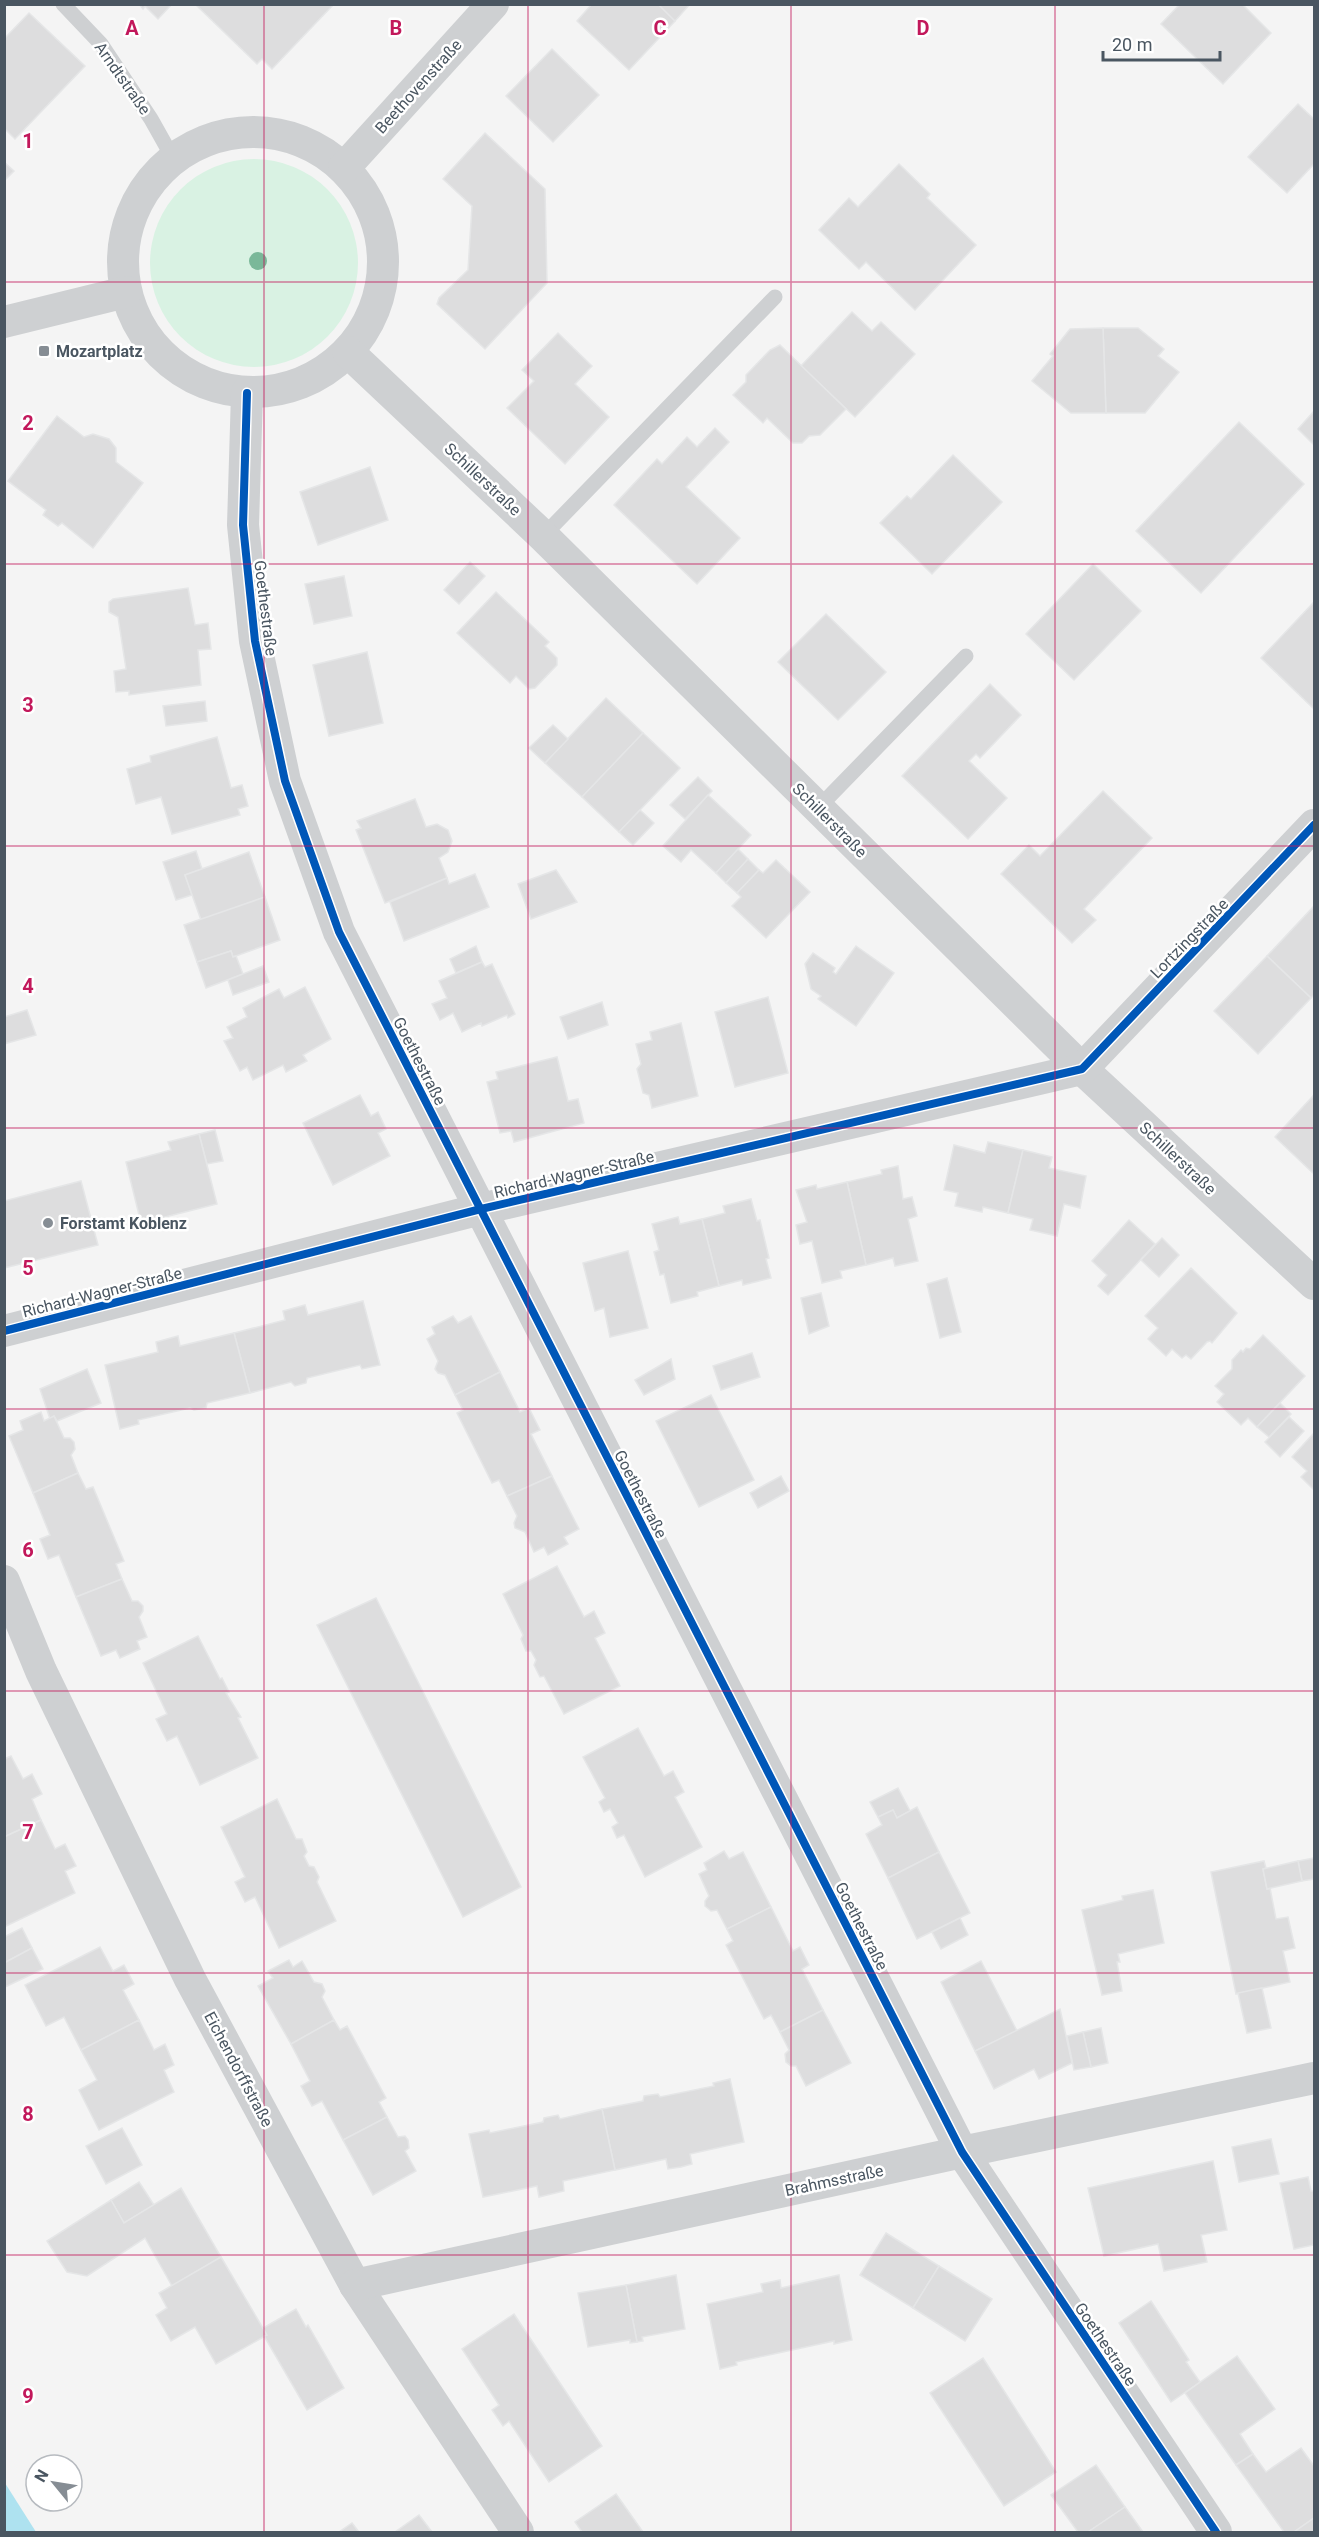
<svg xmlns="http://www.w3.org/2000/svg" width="1319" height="2537" font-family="Roboto,sans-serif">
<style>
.green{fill:#d9f2e3}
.water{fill:#aee2f0}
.building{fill:#ddddde;stroke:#e5e6e7;stroke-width:1.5}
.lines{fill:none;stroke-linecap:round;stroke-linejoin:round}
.lane{stroke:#ced0d2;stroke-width:15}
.street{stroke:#ced0d2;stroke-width:32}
.cycleway-casing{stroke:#fff;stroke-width:11}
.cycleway{stroke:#0057b8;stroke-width:8}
.tree{fill:#7ab899}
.grid{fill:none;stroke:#c2185b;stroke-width:1.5;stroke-opacity:0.55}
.poi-dot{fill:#868d94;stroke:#fff;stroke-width:2}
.labels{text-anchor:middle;stroke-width:5;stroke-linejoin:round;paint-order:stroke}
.street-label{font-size:16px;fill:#4a5661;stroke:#fff}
.poi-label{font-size:16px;font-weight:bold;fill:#4a5661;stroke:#fff;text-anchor:start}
.grid-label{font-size:20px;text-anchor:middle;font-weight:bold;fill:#c2185b;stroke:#fff;stroke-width:5;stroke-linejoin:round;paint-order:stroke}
</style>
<rect width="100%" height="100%" fill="#f4f4f4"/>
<circle class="green" cx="254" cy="263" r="104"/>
<polygon class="water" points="5,2483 36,2532 5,2532"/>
<g class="building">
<polygon points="139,4 172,4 158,19 145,6 143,9"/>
<polygon points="195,4 334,4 272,69 262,59 257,64"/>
<polygon points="592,4 658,4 675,21 629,70 577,21"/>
<polygon points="658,4 690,4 675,21"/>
<polygon points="1180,4 1242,4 1271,33 1223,84 1161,24"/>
<polygon points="29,13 85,66 15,139 4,128 4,39"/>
<polygon points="552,49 599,95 553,142 506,96"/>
<polygon points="1298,104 1314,119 1314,164 1287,193 1248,157"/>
<polygon points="485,133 545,189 547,283 485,349 437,304 439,298 468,270 472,206 443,179"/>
<polygon points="4,162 14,171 4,181"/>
<polygon points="899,164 930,194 927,198 976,245 915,310 866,262 859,269 819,230 849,198 858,207"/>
<polygon points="852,312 872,331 881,322 915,354 855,417 801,366"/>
<polygon points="1103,328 1138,328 1164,349 1158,356 1179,372 1145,413 1106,413"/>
<polygon points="1103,328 1106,413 1071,413 1032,381 1053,356 1050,354 1070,329"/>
<polygon points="558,333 592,366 575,384 609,417 565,464 507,408 534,381 522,370"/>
<polygon points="780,345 846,409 820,435 809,436 802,443 793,443 767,418 763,423 733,395 746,382 746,375 770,350"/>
<polygon points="1314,411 1314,445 1298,429"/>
<polygon points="57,416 84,437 93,434 109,439 116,448 116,462 143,483 93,548 62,523 58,526 43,515 46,510 8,481"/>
<polygon points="1239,422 1304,484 1201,593 1136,531"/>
<polygon points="715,428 729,442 686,487 740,538 697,584 614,505 657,459 662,464 687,437 697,447"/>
<polygon points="953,455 1002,502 932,574 880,523 907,496 911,499"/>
<polygon points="370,467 388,520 318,545 300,492"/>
<polygon points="470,562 485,576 459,604 444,590"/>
<polygon points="1093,564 1141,611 1074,680 1026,634"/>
<polygon points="344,576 352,616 314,624 305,584"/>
<polygon points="188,588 195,625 208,623 211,649 198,650 201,685 129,695 129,691 116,692 114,671 126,669 118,617 109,612 109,602 113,599"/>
<polygon points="496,592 549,642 545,646 557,658 557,665 535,688 529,689 516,676 510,683 457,633"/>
<polygon points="1314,602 1314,709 1261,658"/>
<polygon points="826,614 886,672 838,720 778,662"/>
<polygon points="367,652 383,723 329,736 313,665"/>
<polygon points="990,684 1021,715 980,758 976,754 969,761 1007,798 968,839 902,776"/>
<polygon points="606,698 643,733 582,797 545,763"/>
<polygon points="205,701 207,721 166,726 163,706"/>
<polygon points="553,725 568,739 545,763 529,748"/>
<polygon points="643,733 680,768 619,832 582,797"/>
<polygon points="217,737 231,788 242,785 248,806 238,809 240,815 172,834 161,797 136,804 127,769 151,762 150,756"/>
<polygon points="698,777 712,791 685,819 670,805"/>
<polygon points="1103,791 1152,838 1084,909 1096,920 1072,943 1001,874 1029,845 1040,856"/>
<polygon points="708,795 751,835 716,873 691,850 681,862 663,846"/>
<polygon points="415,799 426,827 437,824 448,830 452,841 448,852 439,858 447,878 385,903 356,830 361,828 357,821"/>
<polygon points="640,810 654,823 633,845 619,832"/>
<polygon points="738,849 748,859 726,883 716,873"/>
<polygon points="196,851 202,869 185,875 192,895 176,900 163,862"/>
<polygon points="249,852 265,897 201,920 185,875"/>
<polygon points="748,859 759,870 737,893 726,883"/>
<polygon points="776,860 810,892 766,938 732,906 741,897 737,893 759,870 763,873"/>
<polygon points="556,870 577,902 531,919 518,884"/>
<polygon points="475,874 489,907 404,941 390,902 447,878 449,884"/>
<polygon points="265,897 280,940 233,957 231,951 197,962 184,925"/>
<polygon points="1314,906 1314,995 1311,998 1267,956"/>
<polygon points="476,946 482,962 456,973 450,959"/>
<polygon points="856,946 894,973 856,1026 818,999 821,996 811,989 805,964 813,953 835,968 833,972 836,974"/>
<polygon points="231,951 233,957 236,956 243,974 206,988 197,962"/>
<polygon points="1267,956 1311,998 1258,1054 1214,1011"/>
<polygon points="482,962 485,967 492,964 515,1014 508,1018 507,1015 482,1026 481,1023 462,1032 453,1013 440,1020 432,1004 447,998 439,981"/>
<polygon points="263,966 269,982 233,995 228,980"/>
<polygon points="305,987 331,1039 303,1055 307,1061 286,1072 283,1065 253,1080 247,1067 240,1071 224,1041 233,1038 227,1027 247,1017 243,1008 279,989 284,998"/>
<polygon points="768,997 788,1073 735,1087 715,1012"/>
<polygon points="602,1002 608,1025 568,1039 560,1017"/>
<polygon points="27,1010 36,1035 4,1044 4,1017"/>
<polygon points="681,1023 698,1096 652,1108 649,1095 643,1093 637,1069 641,1064 636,1044 652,1040 650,1032"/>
<polygon points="557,1057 568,1101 578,1099 584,1123 514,1142 511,1131 500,1133 487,1082 498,1079 496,1072"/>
<polygon points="360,1095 371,1116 378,1112 386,1129 378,1133 390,1156 333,1185 303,1123"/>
<polygon points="1314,1095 1314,1174 1275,1137"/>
<polygon points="215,1130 223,1161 207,1164 199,1134"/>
<polygon points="199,1134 217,1204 141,1223 126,1162 171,1150 168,1142"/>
<polygon points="988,1142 1023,1150 1008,1213 983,1207 982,1212 955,1206 958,1193 944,1190 954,1145 985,1153"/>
<polygon points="1023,1150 1052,1157 1049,1168 1086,1176 1080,1208 1064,1204 1057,1236 1030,1230 1033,1219 1008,1213"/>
<polygon points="898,1166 903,1199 912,1197 917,1216 908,1219 918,1261 895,1266 893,1258 866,1265 847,1182 882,1174 881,1170"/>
<polygon points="81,1181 98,1245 4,1268 4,1201"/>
<polygon points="847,1182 866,1265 840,1271 842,1278 822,1283 812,1241 800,1244 796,1225 807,1222 796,1190 816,1185 817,1189"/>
<polygon points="751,1199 757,1221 760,1220 769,1258 766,1259 771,1278 743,1285 742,1280 719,1286 702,1219 725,1213 723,1206"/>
<polygon points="678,1217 680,1224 702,1219 719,1286 697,1292 698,1296 671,1303 664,1274 660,1275 654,1252 659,1250 652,1224"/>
<polygon points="1129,1220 1155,1244 1108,1295 1098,1286 1107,1275 1092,1261"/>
<polygon points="1162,1238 1179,1255 1159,1277 1141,1260"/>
<polygon points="628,1251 648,1328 610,1337 604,1308 595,1311 583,1263"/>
<polygon points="1191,1268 1237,1313 1212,1343 1210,1341 1207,1342 1191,1359 1186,1355 1182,1358 1172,1349 1166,1356 1148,1339 1158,1328 1145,1316"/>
<polygon points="947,1278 961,1332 940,1338 927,1284"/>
<polygon points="821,1293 829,1326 809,1334 801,1298"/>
<polygon points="363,1301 380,1365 362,1369 360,1365 307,1378 306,1383 295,1386 291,1382 250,1393 234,1333 285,1320 283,1311 305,1305 308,1315"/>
<polygon points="453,1316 458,1323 471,1316 500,1372 455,1395 445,1375 438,1373 435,1369 438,1361 427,1339 435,1334 432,1327"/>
<polygon points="234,1333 250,1393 207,1403 206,1408 194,1410 190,1408 138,1420 139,1424 120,1429 105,1365 158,1352 156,1342 178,1336 180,1346"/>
<polygon points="1263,1335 1305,1376 1257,1427 1248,1418 1241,1425 1217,1402 1224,1394 1215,1386 1232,1369 1232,1360 1241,1350 1243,1352 1246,1348 1250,1349"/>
<polygon points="752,1353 760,1377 721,1390 713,1366"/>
<polygon points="671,1359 675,1379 644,1395 635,1380"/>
<polygon points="87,1369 101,1403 57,1421 54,1416 50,1419 40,1389"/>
<polygon points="500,1372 520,1412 529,1408 540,1430 531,1434 552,1476 507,1496 499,1480 492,1483 457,1413 463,1410 455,1395"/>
<polygon points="711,1395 754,1480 699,1507 656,1421"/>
<polygon points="1280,1403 1291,1414 1269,1437 1257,1427"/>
<polygon points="41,1412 44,1421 54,1416 64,1438 70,1438 74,1442 75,1449 71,1455 78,1473 33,1493 9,1436 23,1430 20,1421"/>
<polygon points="1289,1417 1304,1431 1280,1457 1265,1442"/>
<polygon points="1314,1433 1314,1490 1301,1477 1307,1471 1292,1457"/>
<polygon points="78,1473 86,1489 93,1487 124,1561 116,1564 122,1579 76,1597 59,1555 48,1559 40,1539 50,1535 33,1493"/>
<polygon points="552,1476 579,1529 564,1537 568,1544 548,1555 544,1547 534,1552 525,1532 515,1528 514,1523 517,1516 507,1496"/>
<polygon points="781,1476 789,1491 758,1508 750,1493"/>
<polygon points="557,1566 584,1617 594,1611 605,1633 595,1638 620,1686 564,1714 544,1676 540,1677 534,1665 536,1660 531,1651 526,1651 521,1639 523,1635 503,1594"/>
<polygon points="122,1579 132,1601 138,1601 143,1606 143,1611 139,1617 147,1637 137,1641 140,1649 120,1658 116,1650 101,1656 76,1597"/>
<polygon points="376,1598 521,1887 463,1917 317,1625"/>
<polygon points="198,1636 220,1679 222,1678 229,1692 226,1693 241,1717 238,1718 258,1758 200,1785 177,1736 167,1741 156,1719 167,1714 143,1663"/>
<polygon points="638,1728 664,1776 673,1771 684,1792 675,1797 702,1847 645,1877 624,1835 617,1838 612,1827 618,1823 610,1809 604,1812 599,1802 605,1798 583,1757"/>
<polygon points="11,1756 23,1779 32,1774 42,1794 32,1799 41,1820 4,1837 4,1759"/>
<polygon points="898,1788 910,1811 897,1818 893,1810 878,1817 870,1802"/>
<polygon points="277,1799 296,1839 302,1839 307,1852 304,1856 309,1866 314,1867 319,1877 317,1882 336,1921 279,1948 255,1897 245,1902 235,1882 245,1877 221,1827"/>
<polygon points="917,1807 939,1852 888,1878 866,1834 882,1825 878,1817 893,1810 897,1818"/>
<polygon points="41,1820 55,1849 65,1844 76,1866 65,1871 75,1893 4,1927 4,1837"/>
<polygon points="724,1851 729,1859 743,1852 771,1907 727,1929 717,1910 711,1911 705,1906 705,1901 709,1896 699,1874 707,1870 704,1863"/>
<polygon points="939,1852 970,1913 917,1939 888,1878"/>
<polygon points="1314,1858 1314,1879 1302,1881 1298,1861"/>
<polygon points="1264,1861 1266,1868 1263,1869 1267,1889 1270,1888 1276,1919 1288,1917 1295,1948 1283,1951 1290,1982 1236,1994 1211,1872"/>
<polygon points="1298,1861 1302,1881 1267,1889 1263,1869"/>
<polygon points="1153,1890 1164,1943 1118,1954 1120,1962 1117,1962 1122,1991 1102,1995 1082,1910 1123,1900 1122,1896"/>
<polygon points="771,1907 793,1951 800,1947 809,1965 802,1969 823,2010 780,2032 771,2015 764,2019 726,1945 733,1941 727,1929"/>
<polygon points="960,1918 968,1935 941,1949 932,1932"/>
<polygon points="22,1928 32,1948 4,1963 4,1937"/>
<polygon points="100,1947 113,1971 124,1965 134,1984 123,1990 139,2020 81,2050 64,2017 46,2026 25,1985"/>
<polygon points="32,1948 43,1969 5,1987 4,1963"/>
<polygon points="289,1960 293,1967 302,1961 314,1982 322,1984 325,1991 322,1997 334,2020 291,2044 258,1986 273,1978 268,1971"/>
<polygon points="981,1961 1017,2031 975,2051 941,1982"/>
<polygon points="1262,1988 1271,2028 1247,2033 1238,1993"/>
<polygon points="1060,2009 1072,2063 1039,2079 1034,2069 994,2089 975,2051"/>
<polygon points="823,2010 851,2063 806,2086 796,2066 791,2066 786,2062 785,2054 789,2050 780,2032"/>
<polygon points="139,2020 154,2050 165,2044 174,2065 164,2070 174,2092 99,2130 79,2090 97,2080 81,2050"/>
<polygon points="334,2020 340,2030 347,2026 386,2098 379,2102 387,2117 343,2140 322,2101 312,2106 301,2086 310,2081 291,2044"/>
<polygon points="1101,2028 1108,2063 1091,2067 1083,2032"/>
<polygon points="1083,2032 1091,2067 1074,2070 1067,2036"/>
<polygon points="730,2079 744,2142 690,2154 692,2164 681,2167 668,2169 666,2159 615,2170 602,2109 643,2101 644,2096 658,2094 660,2097 714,2086 713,2083"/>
<polygon points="602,2109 615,2170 563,2181 564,2191 539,2197 537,2186 483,2197 469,2134 489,2130 490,2133 543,2122 544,2118 558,2115 560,2119"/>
<polygon points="387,2117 398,2137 405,2136 408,2140 409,2148 405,2151 416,2171 373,2195 343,2140"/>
<polygon points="122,2128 142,2165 106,2184 86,2146"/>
<polygon points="1271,2139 1279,2174 1239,2182 1232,2147"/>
<polygon points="1213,2161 1227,2230 1201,2235 1207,2262 1164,2271 1158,2244 1104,2256 1088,2188"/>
<polygon points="1308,2177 1311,2191 1314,2191 1314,2245 1294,2249 1280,2183"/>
<polygon points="139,2182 154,2205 124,2223 111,2200"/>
<polygon points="181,2188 221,2257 172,2286 145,2238 87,2276 67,2272 47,2241 111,2200 124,2223"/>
<polygon points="886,2233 939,2266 913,2308 860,2275"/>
<polygon points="221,2257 267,2335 216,2364 195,2327 171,2341 156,2315 167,2308 159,2293"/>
<polygon points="939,2266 992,2299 965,2341 913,2308"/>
<polygon points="676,2275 685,2329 642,2337 643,2341 637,2342 626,2285"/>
<polygon points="839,2275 852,2340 834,2344 834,2341 736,2362 737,2365 720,2369 707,2304 763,2292 761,2284 780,2280 781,2288"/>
<polygon points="626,2285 637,2342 630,2343 630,2340 588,2347 578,2293"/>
<polygon points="1151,2301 1189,2360 1186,2362 1200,2382 1171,2402 1119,2323"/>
<polygon points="296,2309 306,2327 308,2325 344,2388 307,2410 264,2336 267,2335 263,2328"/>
<polygon points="514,2314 602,2446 549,2482 509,2421 503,2426 492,2410 499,2405 462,2349"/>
<polygon points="1237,2356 1275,2409 1240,2434 1253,2454 1236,2465 1185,2393"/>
<polygon points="983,2358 1056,2472 1004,2506 930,2393"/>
<polygon points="1301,2448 1314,2466 1314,2518 1294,2532 1284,2532 1236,2465 1253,2454 1266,2472"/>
<polygon points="1096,2465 1125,2507 1088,2532 1078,2532 1051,2495"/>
<polygon points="616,2494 643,2532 582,2532 575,2522"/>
<polygon points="1125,2507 1143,2532 1088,2532"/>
<polygon points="419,2515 432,2532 395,2532"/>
<polygon points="1314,2518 1314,2532 1294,2532"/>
<polygon points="352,2523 359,2532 339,2532"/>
</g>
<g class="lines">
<g class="lane">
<polyline points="63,4 101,44 151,119 174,160"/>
<polyline points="543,536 775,297"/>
<polyline points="818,808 966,656"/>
</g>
<g class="street">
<circle cx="253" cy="262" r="130"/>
<polyline points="344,168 493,4"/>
<polyline points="4,322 126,292"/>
<polyline points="348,352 543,536 1082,1069 1314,1284"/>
<polyline points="247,393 243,525 255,641 285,781 339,932 962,2152 1216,2532"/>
<polyline points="4,1331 481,1209 1082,1069 1314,825"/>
<polyline points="4,1581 41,1671 190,1979 355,2285 518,2532"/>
<polyline points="355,2285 962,2152 1314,2078"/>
</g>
<g class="cycleway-casing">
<g id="cycleway">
<polyline points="247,393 243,525 255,641 285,781 339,932 962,2152 1216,2532"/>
<polyline points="4,1331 481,1209 1082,1069 1314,825"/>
</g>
</g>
<use href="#cycleway" class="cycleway"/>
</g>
<circle class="tree" cx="258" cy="261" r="9"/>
<path class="grid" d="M 264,4 L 264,2532M 528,4 L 528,2532M 791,4 L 791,2532M 1055,4 L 1055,2532M 4,282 L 1314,282M 4,564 L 1314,564M 4,846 L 1314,846M 4,1128 L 1314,1128M 4,1409 L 1314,1409M 4,1691 L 1314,1691M 4,1973 L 1314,1973M 4,2255 L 1314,2255"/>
<g class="poi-dot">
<rect x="38" y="345" width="12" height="12" rx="3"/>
<circle cx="48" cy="1223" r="6"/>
</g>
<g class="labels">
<g class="street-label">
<text transform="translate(123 78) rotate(55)" y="6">Arndtstraße</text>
<text transform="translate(418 86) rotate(-48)" y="6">Beethovenstraße</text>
<text transform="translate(483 479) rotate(43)" y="6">Schillerstraße</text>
<text transform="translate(266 608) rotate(83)" y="6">Goethestraße</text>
<text transform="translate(830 820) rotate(45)" y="6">Schillerstraße</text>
<text transform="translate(1189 938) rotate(-46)" y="6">Lortzingstraße</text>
<text transform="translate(420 1061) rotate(63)" y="6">Goethestraße</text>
<text transform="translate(1178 1158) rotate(43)" y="6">Schillerstraße</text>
<text transform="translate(574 1174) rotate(-13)" y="6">Richard-Wagner-Straße</text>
<text transform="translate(102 1292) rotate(-14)" y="6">Richard-Wagner-Straße</text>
<text transform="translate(641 1494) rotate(63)" y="6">Goethestraße</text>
<text transform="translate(862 1926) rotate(63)" y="6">Goethestraße</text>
<text transform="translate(239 2069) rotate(62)" y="6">Eichendorffstraße</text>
<text transform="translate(834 2180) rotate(-12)" y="6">Brahmsstraße</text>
<text transform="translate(1106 2344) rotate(56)" y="6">Goethestraße</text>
</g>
<g class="poi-label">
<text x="56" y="357">Mozartplatz</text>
<text x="60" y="1229">Forstamt Koblenz</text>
</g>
</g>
<g class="grid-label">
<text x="132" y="35">A</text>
<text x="396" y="35">B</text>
<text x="660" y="35">C</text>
<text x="923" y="35">D</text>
<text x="28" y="148">1</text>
<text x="28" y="430">2</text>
<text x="28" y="712">3</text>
<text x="28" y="993">4</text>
<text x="28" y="1275">5</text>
<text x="28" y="1557">6</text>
<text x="28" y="1839">7</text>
<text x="28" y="2121">8</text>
<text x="28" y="2403">9</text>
</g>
<rect width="1319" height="2537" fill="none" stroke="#4a5661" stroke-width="12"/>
<g transform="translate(54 2483) rotate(300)"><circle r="28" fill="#ffffff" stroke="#b7bbc0" stroke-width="1.5"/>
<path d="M0-4.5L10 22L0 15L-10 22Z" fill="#868d94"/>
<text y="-9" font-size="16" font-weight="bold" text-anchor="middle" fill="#4a5661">N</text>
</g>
<path d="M1103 51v9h117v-9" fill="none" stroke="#4a5661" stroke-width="3"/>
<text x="1112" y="51" font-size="18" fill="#4a5661" stroke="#ffffff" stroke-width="4.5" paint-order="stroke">20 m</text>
</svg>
